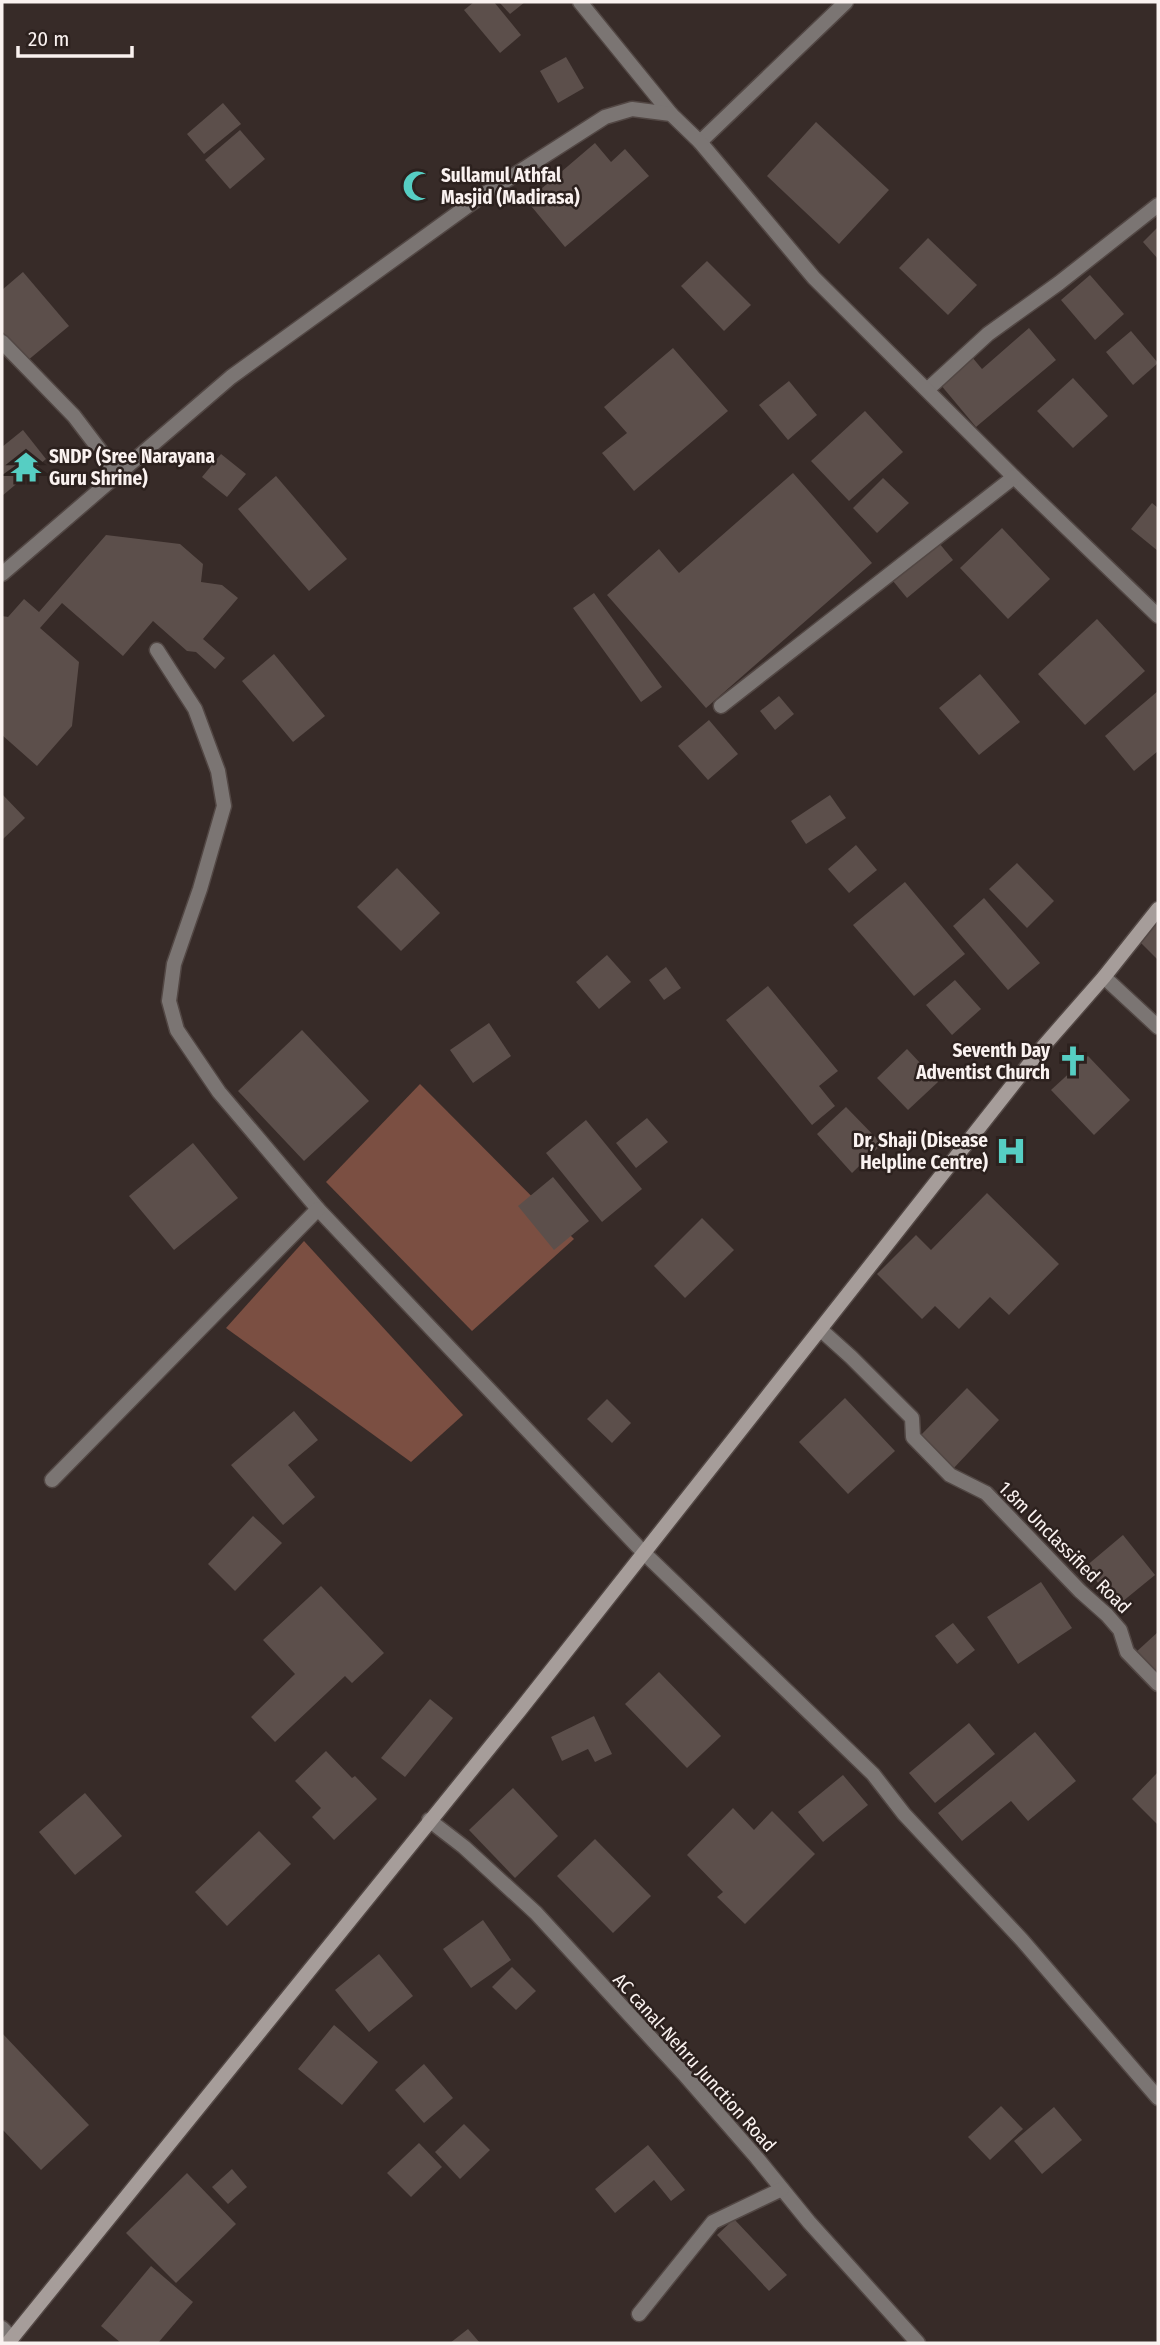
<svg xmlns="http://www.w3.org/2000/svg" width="1160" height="2345" font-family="'Fira Sans Condensed',sans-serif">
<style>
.water{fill:#7b4f42}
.building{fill:#5c4f4b}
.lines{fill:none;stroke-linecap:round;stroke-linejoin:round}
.service-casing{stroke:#524744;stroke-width:17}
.minor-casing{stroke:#524744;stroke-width:17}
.secondary-casing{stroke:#524744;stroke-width:17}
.service{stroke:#7b7573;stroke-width:14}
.minor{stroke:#7b7573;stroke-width:14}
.secondary{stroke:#a69d9a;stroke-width:14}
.labels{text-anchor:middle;stroke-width:5;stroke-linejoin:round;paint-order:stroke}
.poi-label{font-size:19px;font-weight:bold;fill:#faf2f0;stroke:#2c211e;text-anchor:start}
.street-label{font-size:19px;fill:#faf2f0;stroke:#2c211e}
</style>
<rect width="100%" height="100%" fill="#372b28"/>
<g class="water">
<polygon points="420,1084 574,1239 472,1331 326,1182"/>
<polygon points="304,1241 463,1415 411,1462 226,1328"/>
</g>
<g class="building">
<polygon points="474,2 494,2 521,35 500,53 464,10"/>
<polygon points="499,2 525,2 510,14"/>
<polygon points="566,57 584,88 558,103 540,71"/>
<polygon points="223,103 241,124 204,154 187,134"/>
<polygon points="816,122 889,190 839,244 767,176"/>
<polygon points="240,130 265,159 230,189 205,160"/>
<polygon points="595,143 611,162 625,149 649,176 565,247 527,201"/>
<polygon points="1158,227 1158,259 1143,242"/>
<polygon points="928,238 977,285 948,315 899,268"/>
<polygon points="707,261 751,305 724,331 681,286"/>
<polygon points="23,272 69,326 27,361 2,331 2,290"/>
<polygon points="1090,275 1124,314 1095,340 1061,300"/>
<polygon points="1029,328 1056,360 976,427 940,384 972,357 982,369"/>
<polygon points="1131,331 1158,363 1133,385 1106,352"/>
<polygon points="673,348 728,411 634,491 602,453 627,433 604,407"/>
<polygon points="1073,378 1108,416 1073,448 1037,411"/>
<polygon points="789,381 817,415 788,440 759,405"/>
<polygon points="865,411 903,452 849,501 811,461"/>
<polygon points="23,430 46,459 2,496 2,447"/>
<polygon points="221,454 246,474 227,497 202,477"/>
<polygon points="793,473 872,563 706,708 607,595 659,549 679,573"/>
<polygon points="276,476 347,559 309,591 238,509"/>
<polygon points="883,478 909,503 877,533 853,508"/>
<polygon points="1152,503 1158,508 1158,551 1131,529"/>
<polygon points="1002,528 1050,579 1008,619 960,568"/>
<polygon points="106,535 180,544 203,564 201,582 222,585 238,598 203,639 225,658 215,669 196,652 187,651 153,621 123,656 62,603 40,628 79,662 72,726 37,766 2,735 2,616 8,617 24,599 39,612"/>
<polygon points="939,543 953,560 907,598 893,581"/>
<polygon points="594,593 662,687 641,702 573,608"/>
<polygon points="1097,619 1145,671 1085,725 1038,674"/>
<polygon points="274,654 325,716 293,742 242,681"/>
<polygon points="980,674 1020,722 979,755 939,708"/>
<polygon points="1158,691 1158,751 1134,771 1105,736"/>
<polygon points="779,696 794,714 775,730 760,711"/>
<polygon points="709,720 738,754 708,780 678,746"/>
<polygon points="2,794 25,818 2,840"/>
<polygon points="830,795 846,818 806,844 791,821"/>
<polygon points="856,845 877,870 849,893 828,869"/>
<polygon points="1017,863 1054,901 1027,928 989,889"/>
<polygon points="397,868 440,913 401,951 357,907"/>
<polygon points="905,882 965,954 914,996 853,925"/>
<polygon points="984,898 1040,963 1008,990 953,926"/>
<polygon points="1158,921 1158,960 1139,941"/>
<polygon points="607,955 631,982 599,1009 576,982"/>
<polygon points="666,967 681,988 664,1000 649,980"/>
<polygon points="955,980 981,1009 952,1035 926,1005"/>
<polygon points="768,986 838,1071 819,1086 835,1106 812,1125 726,1020"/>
<polygon points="489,1023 511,1056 473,1083 450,1050"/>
<polygon points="302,1030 369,1101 304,1161 238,1091"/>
<polygon points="907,1049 938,1082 908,1110 877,1078"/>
<polygon points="1088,1056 1130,1100 1094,1135 1051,1090"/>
<polygon points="846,1107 882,1144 852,1173 817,1134"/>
<polygon points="647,1118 668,1142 636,1168 616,1143"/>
<polygon points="586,1120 642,1189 602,1222 546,1153"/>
<polygon points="193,1143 238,1198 174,1250 129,1196"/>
<polygon points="553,1177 589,1221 554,1250 518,1206"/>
<polygon points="987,1193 1059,1264 1009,1315 990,1297 959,1329 935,1306 922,1319 877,1274 916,1235 931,1250"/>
<polygon points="702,1218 734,1250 685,1298 654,1266"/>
<polygon points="967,1388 999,1420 952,1470 919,1437"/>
<polygon points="845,1398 895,1451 848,1494 799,1442"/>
<polygon points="607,1399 631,1423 612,1443 587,1419"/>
<polygon points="294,1411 318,1440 288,1465 315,1497 283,1525 231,1465"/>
<polygon points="253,1516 282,1543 235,1591 208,1564"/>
<polygon points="1123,1535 1155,1575 1117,1606 1085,1567"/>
<polygon points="1041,1582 1072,1628 1018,1664 987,1617"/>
<polygon points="321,1586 384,1653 352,1683 345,1676 275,1742 251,1717 295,1674 263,1640"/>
<polygon points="953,1623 975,1650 957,1664 935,1636"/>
<polygon points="1158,1632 1158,1678 1135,1653"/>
<polygon points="659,1672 721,1736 687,1768 625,1704"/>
<polygon points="430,1699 453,1718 405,1777 381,1758"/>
<polygon points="594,1716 612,1754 595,1762 588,1749 562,1761 551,1737"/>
<polygon points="969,1723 995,1754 935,1803 909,1773"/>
<polygon points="1035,1732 1076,1781 1028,1821 1011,1801 962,1841 938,1813"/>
<polygon points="326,1751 352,1778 355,1776 377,1799 334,1840 312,1817 321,1808 295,1781"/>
<polygon points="1158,1772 1158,1825 1132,1799"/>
<polygon points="843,1775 868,1805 823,1842 798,1812"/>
<polygon points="513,1788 558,1836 515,1878 469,1830"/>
<polygon points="85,1793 122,1836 75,1875 39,1832"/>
<polygon points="733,1808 754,1830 772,1811 815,1854 745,1924 717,1897 723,1892 687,1855"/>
<polygon points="259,1831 291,1864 227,1926 195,1892"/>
<polygon points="595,1839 651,1896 613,1933 557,1876"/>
<polygon points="483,1920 511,1960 471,1988 443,1949"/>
<polygon points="379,1954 413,1996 369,2032 335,1990"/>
<polygon points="512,1967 536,1991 516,2010 492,1987"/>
<polygon points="334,2025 378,2062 342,2105 298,2069"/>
<polygon points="2,2033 89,2125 41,2170 2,2129"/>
<polygon points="424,2064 453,2098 424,2123 395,2090"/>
<polygon points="1001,2106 1023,2129 990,2160 968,2137"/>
<polygon points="1054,2107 1082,2140 1042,2174 1014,2141"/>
<polygon points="464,2124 490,2150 460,2179 435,2152"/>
<polygon points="419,2143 442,2167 411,2197 387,2173"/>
<polygon points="648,2145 685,2190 671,2201 654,2180 615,2213 595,2189"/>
<polygon points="232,2169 247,2187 228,2204 212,2187"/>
<polygon points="187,2173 236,2224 176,2283 126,2233"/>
<polygon points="734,2219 787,2275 769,2291 717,2235"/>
<polygon points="151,2266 193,2302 158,2343 121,2343 101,2326"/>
<polygon points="468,2329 480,2343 450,2343"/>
</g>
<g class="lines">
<g class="service-casing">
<g id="service">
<polyline points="157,650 195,709 218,771 224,806 200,889 174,964 169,1001 177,1030 219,1092 318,1209 642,1551"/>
<polyline points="52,1480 318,1209"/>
</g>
</g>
<g class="minor-casing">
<g id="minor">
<polyline points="580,2 671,114"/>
<polyline points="700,142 846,2"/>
<polyline points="2,342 74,416 118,474"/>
<polyline points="928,389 988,334 1059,283 1158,205"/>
<polyline points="2,574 231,377 480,197 605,117 632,109 671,114 700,142 814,278 1014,477 1158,616"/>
<polyline points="721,706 1014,477"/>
<polyline points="1104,977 1158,1027"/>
<polyline points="821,1330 851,1357 912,1418 913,1437 950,1475 986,1493 1080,1591 1107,1615 1120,1630 1127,1652 1158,1684"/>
<polyline points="642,1551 873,1774 904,1814 1022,1940 1158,2098"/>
<polyline points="429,1820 464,1847 536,1913 683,2073 757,2158 809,2222 918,2343"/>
<polyline points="639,2314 713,2222 782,2189"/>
<polyline points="2,2328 12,2338"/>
</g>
</g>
<g class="secondary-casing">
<polyline id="secondary" points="8,2343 520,1710 1041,1049 1104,977 1158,909"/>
</g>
<use href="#service" class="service"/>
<use href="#minor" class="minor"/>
<use href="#secondary" class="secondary"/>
</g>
<defs>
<g id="mosque-bare" transform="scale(2.415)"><path d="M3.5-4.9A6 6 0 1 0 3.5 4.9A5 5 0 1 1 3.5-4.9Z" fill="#56cec3" stroke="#2c211e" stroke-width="2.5" paint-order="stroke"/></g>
<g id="temple-bare" transform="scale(2.415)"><path d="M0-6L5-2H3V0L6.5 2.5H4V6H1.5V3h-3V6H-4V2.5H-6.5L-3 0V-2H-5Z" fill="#56cec3" stroke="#2c211e" stroke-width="2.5" paint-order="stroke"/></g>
<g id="church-bare" transform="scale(2.415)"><path d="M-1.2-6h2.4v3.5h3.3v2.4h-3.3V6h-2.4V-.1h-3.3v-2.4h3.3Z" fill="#56cec3" stroke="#2c211e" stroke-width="2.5" paint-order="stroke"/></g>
<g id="hospital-bare" transform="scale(2.415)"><path d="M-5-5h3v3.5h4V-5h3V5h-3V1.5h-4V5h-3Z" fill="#56cec3" stroke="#2c211e" stroke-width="2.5" paint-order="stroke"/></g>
</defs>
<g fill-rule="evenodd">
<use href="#mosque-bare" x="418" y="186"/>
<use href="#temple-bare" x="26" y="467"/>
<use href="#church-bare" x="1073" y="1061"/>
<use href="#hospital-bare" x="1011" y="1151"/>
</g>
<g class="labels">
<g class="poi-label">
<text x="441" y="182">Sullamul Athfal<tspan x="441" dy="22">Masjid (Madirasa)</tspan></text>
<text x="49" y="463">SNDP (Sree Narayana<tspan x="49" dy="22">Guru Shrine)</tspan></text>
<text x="1050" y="1057" text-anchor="end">Seventh Day<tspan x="1050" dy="22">Adventist Church</tspan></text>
<text x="988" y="1147" text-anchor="end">Dr, Shaji (Disease<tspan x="988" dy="22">Helpline Centre)</tspan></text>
</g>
<g class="street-label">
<text transform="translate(1065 1547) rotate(45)" y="7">1.8m Unclassified Road</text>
<text transform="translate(695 2062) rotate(48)" y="7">AC canal-Nehru Junction Road</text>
</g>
</g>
<rect width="1160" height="2345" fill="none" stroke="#faf2f0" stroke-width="7"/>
<path d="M18 46v10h114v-10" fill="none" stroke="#faf2f0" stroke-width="3.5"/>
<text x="28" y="46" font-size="21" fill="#faf2f0" stroke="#2c211e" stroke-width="5" paint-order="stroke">20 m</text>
</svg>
